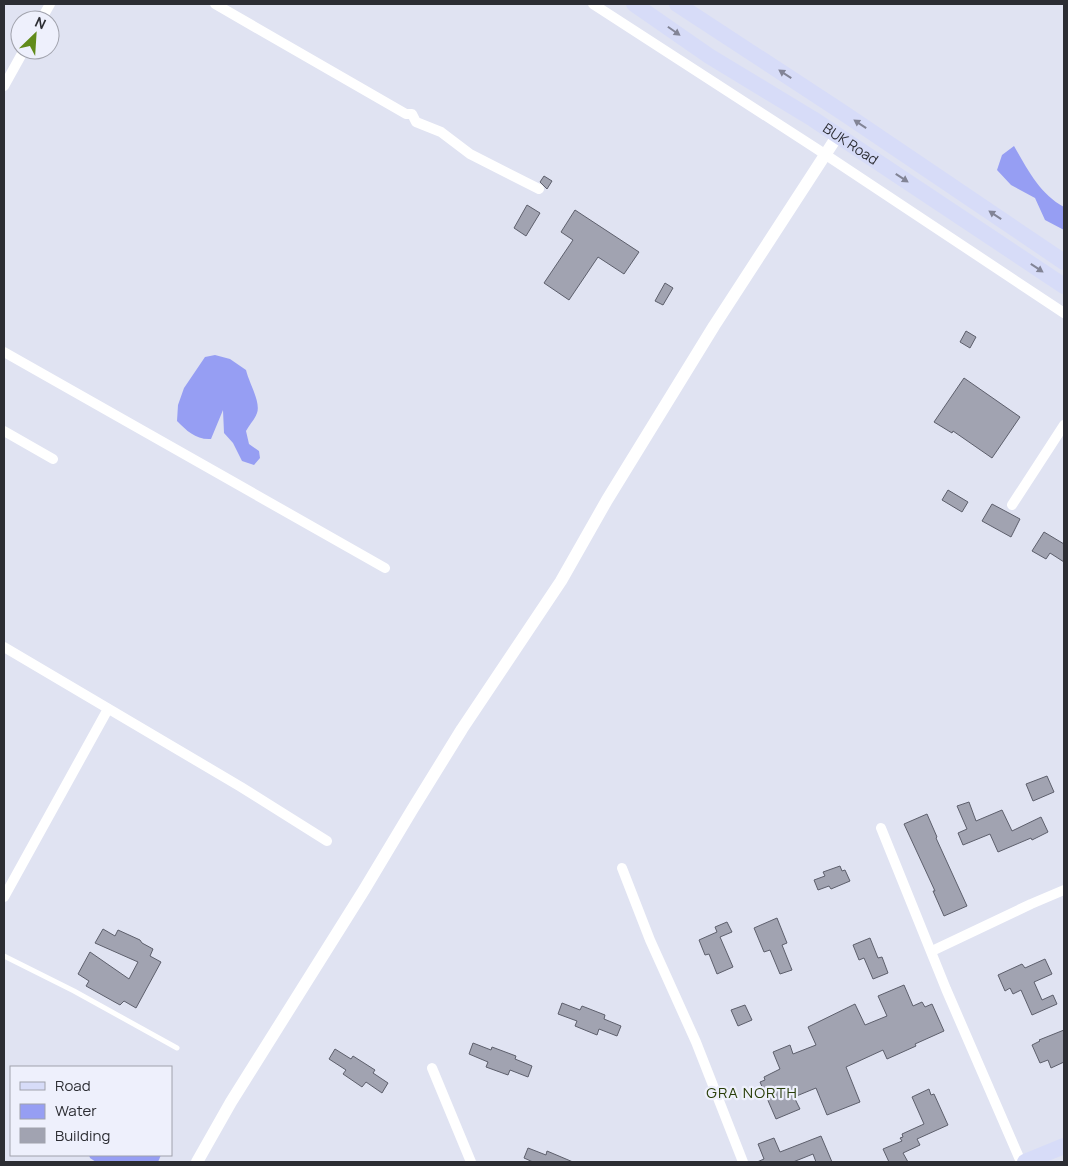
<svg xmlns="http://www.w3.org/2000/svg" width="1068" height="1166" font-family="Manrope,sans-serif">
<style>
.water{fill:#969ef3}
.building{fill:#a1a3b1;stroke:#5d5f6c}
.lines{fill:none;stroke-linecap:round;stroke-linejoin:round}
.service{stroke:#fff;stroke-width:5}
.minor{stroke:#fff;stroke-width:10}
.tertiary{stroke:#fff;stroke-width:12}
.primary{stroke:#d7dcf8;stroke-width:16}
.oneway{fill:#828496}
.labels{text-anchor:middle;stroke-width:4.5;stroke-linejoin:round;paint-order:stroke}
.street-label{font-size:14px;fill:#2c2d33;stroke:#eef0fc}
.neighbourhood-label{font-size:15px;letter-spacing:1px;fill:#293e09;stroke:#eef0fc}
</style>
<rect width="100%" height="100%" fill="#e0e3f2"/>
<g class="water">
<path d="M 1014,146 C 1028,170 1040,194 1064,207 L 1064,230 L 1045,220 L 1035,198 L 1011,185 L 997,170 L 1002,155 Z"/>
<path d="M 215,355 L 230,359 L 246,370 C 249,383 261,402 257,413 C 255,419 249,425 246,431 L 249,444 L 259,451 L 260,458 L 254,465 L 242,461 L 233,443 L 224,433 L 223,410 L 211,439 C 196,440 187,431 177,421 L 178,405 L 184,388 L 205,357 Z"/>
<polygon points="89,1155 161,1155 158,1162 96,1162 90,1158"/>
</g>
<g class="building">
<polygon points="544,176 552,181 547,189 540,182"/>
<polygon points="527,205 540,213 526,236 514,228"/>
<polygon points="575,210 639,252 624,274 598,257 569,300 544,283 573,240 561,232"/>
<polygon points="665,283 673,288 663,305 655,301"/>
<polygon points="966,331 976,337 970,348 960,342"/>
<polygon points="964,378 1020,417 992,458 953,431 952,433 934,422"/>
<polygon points="948,490 968,502 962,512 942,500"/>
<polygon points="992,504 1020,519 1011,537 982,521"/>
<polygon points="1044,532 1064,544 1064,562 1050,553 1046,559 1032,551"/>
<polygon points="1047,776 1054,792 1033,801 1026,784"/>
<polygon points="969,802 976,821 1002,810 1012,831 1041,817 1048,832 1032,840 1031,838 998,852 990,834 963,845 958,833 967,829 957,806"/>
<polygon points="927,814 937,837 936,838 967,906 944,916 933,891 935,891 904,824"/>
<polygon points="840,866 842,871 845,870 850,881 831,889 829,886 818,890 814,880 825,876 823,872"/>
<polygon points="777,918 787,943 782,945 792,970 780,974 770,950 764,952 754,928"/>
<polygon points="727,922 732,932 720,937 733,967 717,974 709,954 705,955 699,940 717,932 715,927"/>
<polygon points="103,929 115,936 118,930 140,940 142,943 153,949 150,956 161,962 136,1008 124,1001 120,1005 86,986 89,981 78,974 90,952 129,979 138,962 95,943"/>
<polygon points="870,938 878,958 882,957 888,973 873,979 864,958 859,960 853,945"/>
<polygon points="1045,959 1052,974 1034,982 1042,1000 1053,995 1057,1004 1032,1015 1021,990 1013,994 1010,988 1005,991 998,975 1022,964 1025,968"/>
<polygon points="904,985 913,1006 922,1002 925,1007 932,1004 944,1031 915,1044 916,1046 887,1059 883,1050 846,1067 860,1102 827,1115 816,1088 794,1097 800,1109 776,1119 760,1082 765,1080 764,1077 780,1069 773,1052 790,1045 793,1054 816,1045 808,1027 855,1004 865,1025 887,1016 878,996"/>
<polygon points="562,1003 580,1010 582,1006 605,1015 604,1019 621,1026 617,1036 599,1029 597,1035 575,1026 577,1021 558,1014"/>
<polygon points="745,1005 752,1020 738,1026 731,1010"/>
<polygon points="1064,1030 1064,1062 1051,1068 1048,1060 1040,1063 1032,1045 1040,1041 1039,1040"/>
<polygon points="473,1043 491,1050 492,1047 516,1056 515,1059 532,1066 528,1077 510,1070 508,1075 486,1067 488,1062 469,1054"/>
<polygon points="335,1049 351,1059 353,1056 375,1070 373,1073 388,1083 382,1093 366,1082 362,1087 343,1074 346,1070 329,1059"/>
<polygon points="929,1089 931,1095 934,1094 948,1125 917,1139 920,1145 903,1153 908,1162 889,1162 883,1149 902,1141 900,1138 903,1137 902,1134 924,1124 912,1097"/>
<polygon points="821,1136 832,1162 816,1162 813,1154 793,1162 757,1162 764,1159 758,1144 774,1138 780,1152"/>
<polygon points="528,1148 546,1155 547,1151 573,1162 533,1162 524,1158"/>
</g>
<g class="lines">
<polyline class="service" points="4,956 74,991 177,1048"/>
<g class="minor">
<polyline points="215,4 406,114 412,114 416,122 441,132 470,154 539,189"/>
<polyline points="593,4 817,149 1064,313"/>
<polyline points="41,20 50,4"/>
<polyline points="4,86 24,50"/>
<polyline points="4,352 385,568"/>
<polyline points="4,431 53,459"/>
<polyline points="1012,505 1064,425"/>
<polyline points="4,647 241,787 327,841"/>
<polyline points="881,828 946,989 1021,1162"/>
<polyline points="622,868 650,940 696,1042 743,1162"/>
<polyline points="4,897 108,709"/>
<polyline points="932,951 1031,904 1064,890"/>
<polyline points="432,1068 471,1162"/>
</g>
<polyline class="tertiary" points="197,1162 231,1102 364,890 412,810 462,729 561,581 607,500 714,326 838,135"/>
<g class="primary">
<path id="s1" d="M 634,4 L 709,56 L 813,119 L 1064,286"/>
<polyline points="677,4 842,112 1064,262"/>
<polyline points="1025,1162 1064,1146"/>
</g>
</g>
<defs><path id="oneway-solid" d="M-6-.8H1V-3.2L6.5 0L1 3.2V.8H-6Z" transform="scale(1.25)"/></defs>
<g class="oneway">
<use href="#oneway-solid" transform="translate(674 31) rotate(35)"/>
<use href="#oneway-solid" transform="translate(785 74) rotate(-147)"/>
<use href="#oneway-solid" transform="translate(860 124) rotate(-146)"/>
<use href="#oneway-solid" transform="translate(902 178) rotate(33)"/>
<use href="#oneway-solid" transform="translate(995 215) rotate(-146)"/>
<use href="#oneway-solid" transform="translate(1037 268) rotate(34)"/>
</g>
<g class="labels">
<g class="street-label">
<text dy="5" stroke="none"><textPath href="#s1" startOffset="258">BUK Road</textPath></text>
</g>
<g class="neighbourhood-label">
<text x="752" y="1098">GRA NORTH</text>
</g>
</g>
<rect width="1068" height="1166" fill="none" stroke="#2c2d33" stroke-width="10"/>
<rect x="10" y="1066" width="162" height="90" fill="#eef0fc" stroke="#a0a2ac"/>
<rect x="20" y="1082" width="25" height="8" fill="#d7dcf8" stroke="#a0a2ac"/>
<text x="55" y="1091" font-size="15" fill="#2c2d33">Road</text>
<rect x="20" y="1104" width="25" height="15" fill="#969ef3" stroke="#a0a2ac"/>
<text x="55" y="1116" font-size="15" fill="#2c2d33">Water</text>
<rect x="20" y="1128" width="25" height="15" fill="#a1a3b1" stroke="#a0a2ac"/>
<text x="55" y="1141" font-size="15" fill="#2c2d33">Building</text>
<g transform="translate(35 35) rotate(25)"><circle r="24" fill="#eef0fc" stroke="#a0a2ac"/>
<path d="M0-4L9 19L0 12L-9 19Z" fill="#618b1a"/>
<text y="-8" font-size="14" font-weight="bold" text-anchor="middle" fill="#2c2d33">N</text>
</g>
</svg>
